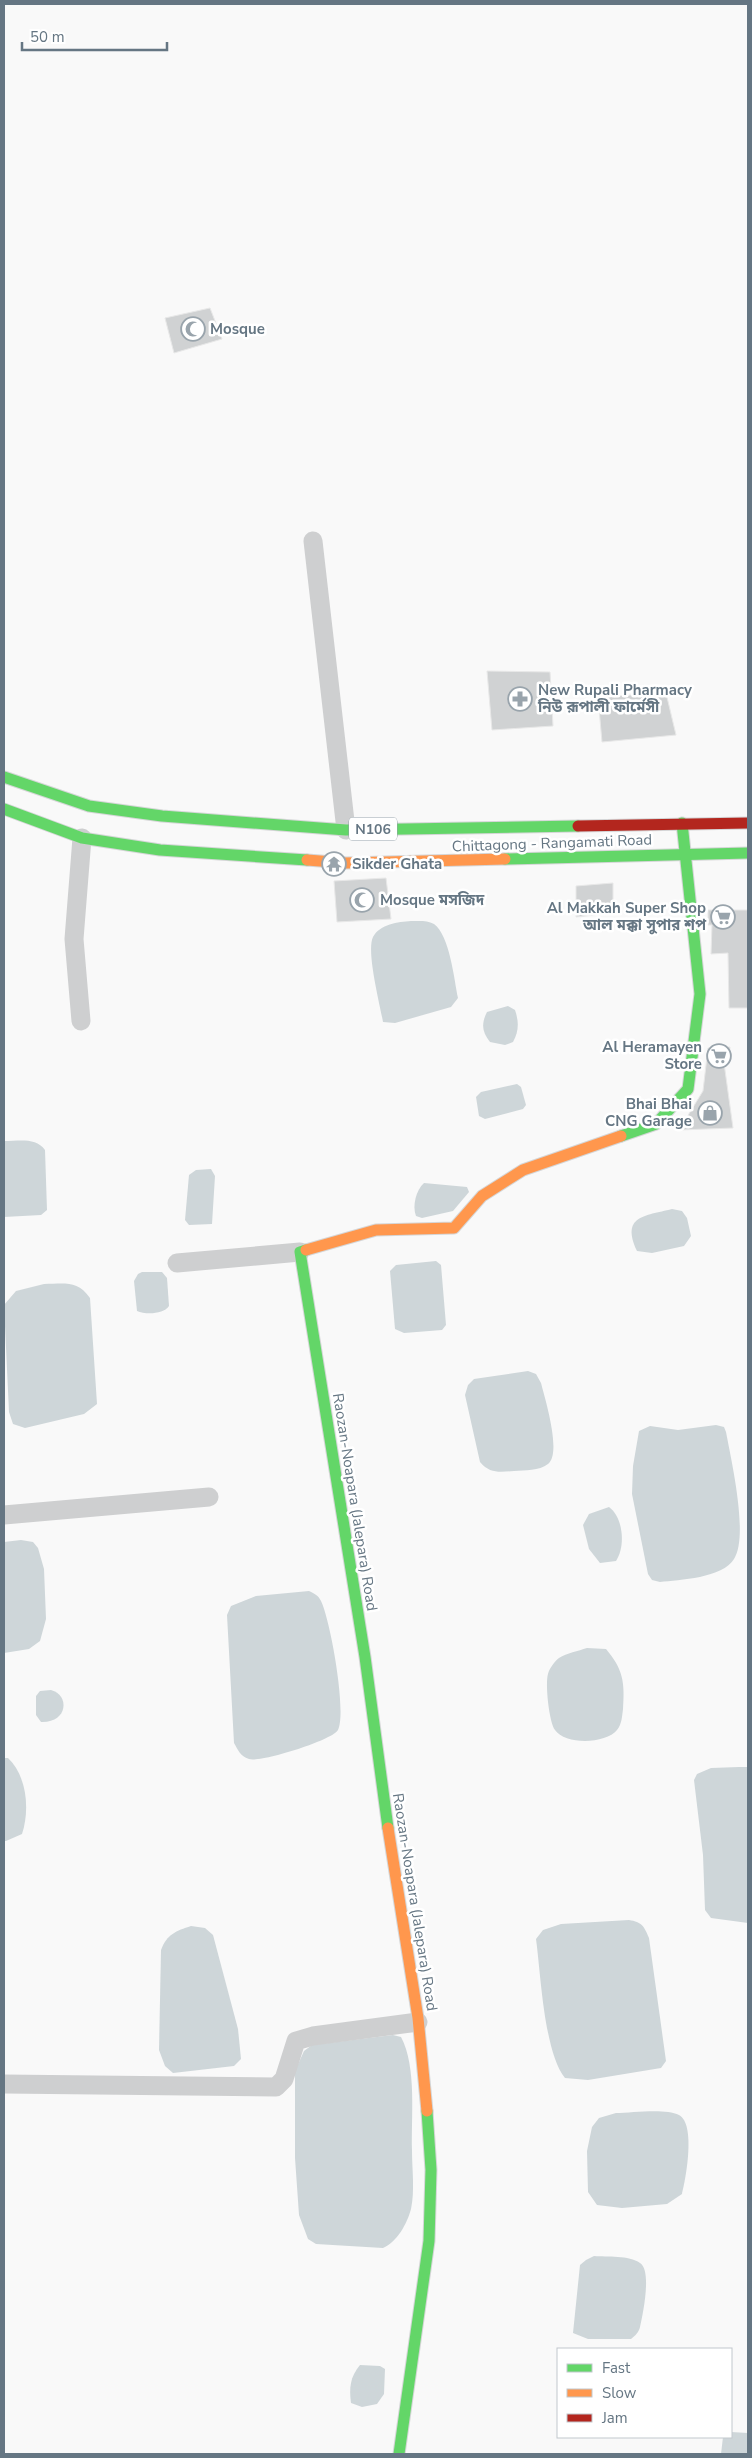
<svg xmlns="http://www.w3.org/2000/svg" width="752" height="2458" font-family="'Nunito Sans','Noto Sans Bengali',sans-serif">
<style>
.water{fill:#ced6d9}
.building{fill:#d0d2d3;stroke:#e8e8e8}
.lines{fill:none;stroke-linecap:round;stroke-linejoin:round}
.fast-casing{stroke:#d5d6d7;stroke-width:13}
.slow-casing{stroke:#d5d6d7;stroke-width:13}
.jam-casing{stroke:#d5d6d7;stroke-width:13}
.street{stroke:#cecfd0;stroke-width:19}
.fast{stroke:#63d668;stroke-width:11}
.slow{stroke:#ff974d;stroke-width:11}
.jam{stroke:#b3261e;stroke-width:11}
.labels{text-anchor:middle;stroke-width:5;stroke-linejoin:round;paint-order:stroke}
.shield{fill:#fff;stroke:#939fa8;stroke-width:1}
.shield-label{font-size:14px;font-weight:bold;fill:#657683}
.poi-label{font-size:15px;font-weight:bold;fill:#657683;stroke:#fff;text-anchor:start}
.street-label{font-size:15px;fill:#657683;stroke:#fff}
</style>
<rect width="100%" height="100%" fill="#f9f9f9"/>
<g class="water">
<path d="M 411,921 C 419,921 427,920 434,924 C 450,936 454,979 458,998 L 451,1007 L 395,1023 L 383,1022 C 380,1004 366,951 373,937 C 380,924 398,922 411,921 Z"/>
<path d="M 508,1006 L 515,1010 C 519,1022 519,1031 513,1042 L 505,1045 L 490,1042 C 482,1032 481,1024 487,1012 Z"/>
<polygon points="517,1084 521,1087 526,1105 523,1109 485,1119 479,1116 476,1097 481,1092"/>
<path d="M 4,1141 C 19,1141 36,1137 45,1150 L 47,1210 L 41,1215 L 4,1217 Z"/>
<polygon points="211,1169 215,1176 212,1224 189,1225 185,1220 189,1175 196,1170"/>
<path d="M 424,1183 L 467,1187 L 469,1192 L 453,1211 L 422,1218 L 416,1216 C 412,1206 416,1190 424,1183 Z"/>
<path d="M 672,1209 L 682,1211 L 687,1218 L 691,1236 L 684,1246 L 652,1253 L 637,1251 C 621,1216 644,1216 672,1209 Z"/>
<polygon points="436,1261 441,1265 446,1325 442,1330 404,1333 395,1329 390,1271 396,1265"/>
<path d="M 142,1272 L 162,1272 L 167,1278 L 169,1306 C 164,1314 146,1315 137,1311 L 134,1281 L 138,1274 Z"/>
<path d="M 44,1284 C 65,1284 77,1280 90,1298 L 97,1404 L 84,1414 L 25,1428 L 13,1424 L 9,1412 L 4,1305 L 16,1291 Z"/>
<path d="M 528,1371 L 536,1374 L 541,1383 C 545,1399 562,1453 548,1464 C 539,1471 525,1470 514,1471 C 500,1472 490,1474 480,1462 L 465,1395 L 468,1385 L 474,1379 Z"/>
<path d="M 716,1425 L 724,1427 L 726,1432 C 731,1459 749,1536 734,1559 C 723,1578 679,1580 660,1582 L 652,1580 L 648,1574 L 632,1494 L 633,1466 L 639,1431 L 650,1426 L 678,1430 Z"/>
<path d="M 609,1507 C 623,1517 626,1546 616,1561 L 600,1563 L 589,1549 L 583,1525 L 589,1514 Z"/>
<polygon points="21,1540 33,1542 38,1548 44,1569 46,1619 40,1641 29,1649 4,1653 4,1542"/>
<path d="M 309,1591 C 315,1594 318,1595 321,1601 C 330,1619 347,1712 338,1730 C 333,1740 260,1763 249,1759 C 240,1756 238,1750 234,1743 L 227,1615 L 231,1606 L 256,1596 Z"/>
<path d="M 587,1648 L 606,1649 C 623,1669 625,1682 623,1709 C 622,1716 622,1724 617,1730 C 606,1744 565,1745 555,1730 C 549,1722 545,1683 548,1674 C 549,1669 555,1661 559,1658 C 567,1653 578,1651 587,1648 Z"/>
<path d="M 51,1690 C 70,1695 68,1723 41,1722 L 36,1715 L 36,1696 L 40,1691 Z"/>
<path d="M 4,1758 L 8,1758 C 27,1776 30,1810 22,1834 L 6,1841 L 4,1841 Z"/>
<polygon points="739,1767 748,1767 748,1923 711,1918 705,1910 703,1855 694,1780 697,1774 711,1768"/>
<path d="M 629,1920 C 642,1922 644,1926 649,1938 L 666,2061 L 661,2068 L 588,2080 L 565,2078 C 544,2052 541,1975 536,1939 L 543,1930 L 561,1924 Z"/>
<path d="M 191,1926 L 205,1928 L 213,1935 L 238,2029 L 241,2059 L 234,2066 L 173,2073 L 165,2066 L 159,2050 L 161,1950 C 167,1934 176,1931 191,1926 Z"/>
<path d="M 393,2035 L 401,2037 C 417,2067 411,2117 412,2151 C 412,2169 415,2191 411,2209 C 407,2224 397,2242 383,2248 L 316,2244 L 308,2239 L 299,2215 L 295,2158 L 295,2071 L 304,2051 L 312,2045 Z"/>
<path d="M 616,2113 C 632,2113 665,2108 679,2115 C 696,2124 686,2179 682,2194 L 667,2204 L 622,2208 L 597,2205 L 588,2192 L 587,2151 L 592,2127 L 599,2118 Z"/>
<path d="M 594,2256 C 607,2257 629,2255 640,2263 C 652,2270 643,2314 640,2327 C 639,2332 635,2336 631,2339 L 588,2339 L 573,2333 L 580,2265 L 586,2260 Z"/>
<path d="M 360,2365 L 380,2366 L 385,2369 L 384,2394 L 377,2404 L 362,2407 L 351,2403 C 349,2388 350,2377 360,2365 Z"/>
<polygon points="731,2432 748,2433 748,2454 721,2454 723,2437 731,2437"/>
</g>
<g class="building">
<polygon points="210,308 222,339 174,353 165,318"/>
<polygon points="487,671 550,672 553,726 492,730"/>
<polygon points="666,693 676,735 602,742 598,697"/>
<polygon points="386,878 391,919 337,922 334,881"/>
<polygon points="613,883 613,913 576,917 576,886"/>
<polygon points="708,910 748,910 748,1008 729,1008 728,953 711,954 712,925 708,925"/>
<polygon points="730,1047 729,1063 724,1063 733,1128 679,1130 703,1091 708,1048"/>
</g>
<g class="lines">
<g class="fast-casing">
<g id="fast">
<polyline points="4,777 89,806 162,816 346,830 578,826"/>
<polyline points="4,809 82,838 160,850 307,860"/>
<polyline points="505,859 748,853"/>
<polyline points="621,1136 656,1124 688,1089 700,994 682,823"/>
<polyline points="306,1250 300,1252 365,1657 388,1828"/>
<polyline points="399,2454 429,2241 431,2170 427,2111"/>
</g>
</g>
<g class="slow-casing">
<g id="slow">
<polyline points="307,860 346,863 505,859"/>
<polyline points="306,1250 376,1230 454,1228 482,1196 523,1170 621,1136"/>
<polyline points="388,1828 418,2018 427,2111"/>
</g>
</g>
<g class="jam-casing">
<polyline id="jam" points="578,826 748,823"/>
</g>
<g class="street">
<polyline points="313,541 346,830"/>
<polyline points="81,1021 74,939 82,838"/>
<polyline points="177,1263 300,1252"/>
<polyline points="4,1515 209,1497"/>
<polyline points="4,2084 276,2087 284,2079 296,2041 313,2036 418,2022"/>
</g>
<use href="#fast" class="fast"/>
<use href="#slow" class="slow"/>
<use href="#jam" class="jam"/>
</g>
<defs>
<g id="mosque-ring" transform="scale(1.25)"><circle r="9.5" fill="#fff" stroke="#99a4ac" stroke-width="1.5"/><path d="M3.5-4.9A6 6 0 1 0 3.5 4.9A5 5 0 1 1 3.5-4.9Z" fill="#99a4ac"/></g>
<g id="pharmacy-ring" transform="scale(1.25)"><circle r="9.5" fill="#fff" stroke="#99a4ac" stroke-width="1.5"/><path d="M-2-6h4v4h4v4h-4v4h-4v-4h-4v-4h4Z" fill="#99a4ac"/></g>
<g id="temple-ring" transform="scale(1.25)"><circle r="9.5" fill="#fff" stroke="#99a4ac" stroke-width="1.5"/><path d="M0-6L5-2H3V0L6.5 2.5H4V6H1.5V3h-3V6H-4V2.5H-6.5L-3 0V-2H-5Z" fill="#99a4ac"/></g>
<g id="supermarket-ring" transform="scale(1.25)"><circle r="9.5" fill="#fff" stroke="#99a4ac" stroke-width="1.5"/><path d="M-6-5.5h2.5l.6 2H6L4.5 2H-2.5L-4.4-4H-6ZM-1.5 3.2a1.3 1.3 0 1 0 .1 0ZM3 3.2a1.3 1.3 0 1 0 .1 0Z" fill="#99a4ac"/></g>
<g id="shop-ring" transform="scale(1.25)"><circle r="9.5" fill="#fff" stroke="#99a4ac" stroke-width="1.5"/><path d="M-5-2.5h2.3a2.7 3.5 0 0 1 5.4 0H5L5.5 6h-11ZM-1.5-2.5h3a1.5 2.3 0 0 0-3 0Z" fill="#99a4ac"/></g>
</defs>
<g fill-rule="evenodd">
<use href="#mosque-ring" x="193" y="329"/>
<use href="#pharmacy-ring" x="520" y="699"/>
<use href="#temple-ring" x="334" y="864"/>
<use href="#mosque-ring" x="362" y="900"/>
<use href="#supermarket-ring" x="723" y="917"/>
<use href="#supermarket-ring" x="719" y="1056"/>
<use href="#shop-ring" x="710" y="1113"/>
</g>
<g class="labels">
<rect class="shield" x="349" y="817.5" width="48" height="23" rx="4"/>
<g class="shield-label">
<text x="373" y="834">N106</text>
</g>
<g class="poi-label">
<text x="210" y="334">Mosque</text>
<text x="538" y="695">New Rupali Pharmacy<tspan x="538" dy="17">নিউ রূপালী ফার্মেসী</tspan></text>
<text x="352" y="869">Sikder Ghata</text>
<text x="380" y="905">Mosque মসজিদ</text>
<text x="706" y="913" text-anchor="end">Al Makkah Super Shop<tspan x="706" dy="17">আল মক্কা সুপার শপ</tspan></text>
<text x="702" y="1052" text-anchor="end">Al Heramayen<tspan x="702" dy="17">Store</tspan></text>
<text x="692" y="1109" text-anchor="end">Bhai Bhai<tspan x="692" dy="17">CNG Garage</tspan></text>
</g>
<g class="street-label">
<text transform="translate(552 843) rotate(-2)" y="5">Chittagong - Rangamati Road</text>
<text transform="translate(355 1502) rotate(81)" y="5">Raozan-Noapara (Jalepara) Road</text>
<text transform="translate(415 1902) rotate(81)" y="5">Raozan-Noapara (Jalepara) Road</text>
</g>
</g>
<rect width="752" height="2458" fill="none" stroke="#657683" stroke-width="10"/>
<rect x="557" y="2348" width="175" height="90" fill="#ffffff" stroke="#c1c8cd"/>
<rect x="567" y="2364" width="25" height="8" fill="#63d668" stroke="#c1c8cd"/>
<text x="602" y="2373" font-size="15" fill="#657683">Fast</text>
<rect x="567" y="2389" width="25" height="8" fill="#ff974d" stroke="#c1c8cd"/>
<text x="602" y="2398" font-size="15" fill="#657683">Slow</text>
<rect x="567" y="2414" width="25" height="8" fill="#b3261e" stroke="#c1c8cd"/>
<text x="602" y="2423" font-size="15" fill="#657683">Jam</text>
<path d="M22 42v8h145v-8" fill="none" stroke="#657683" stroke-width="2.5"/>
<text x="30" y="42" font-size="15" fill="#657683" stroke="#ffffff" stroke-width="4" paint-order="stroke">50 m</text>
</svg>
